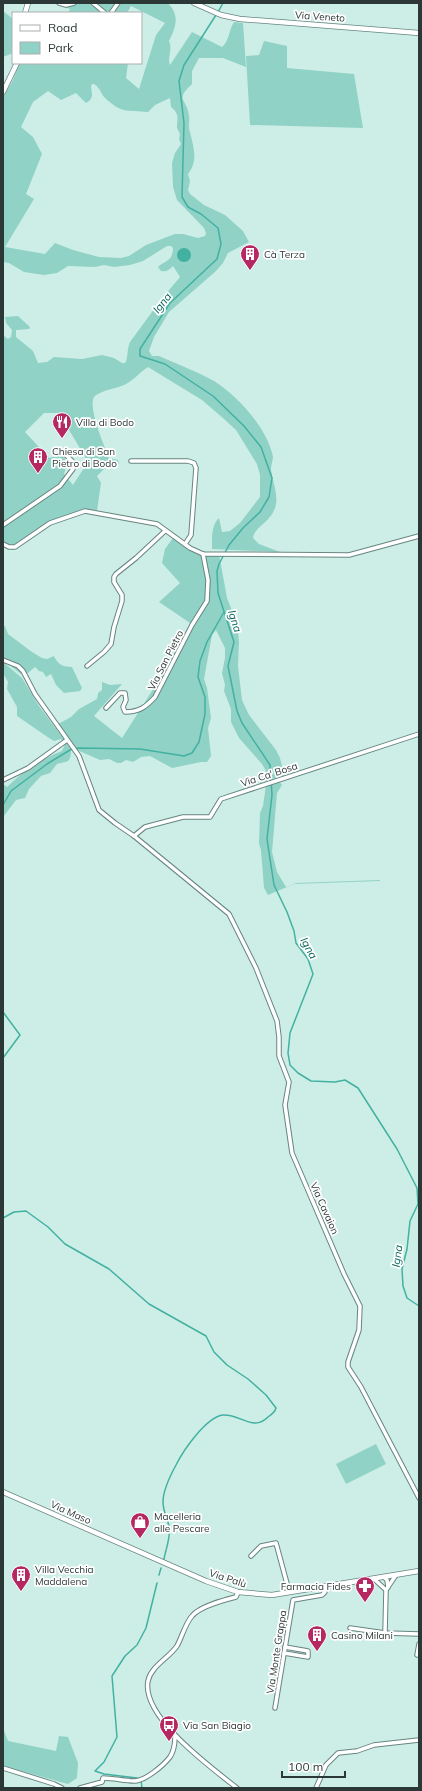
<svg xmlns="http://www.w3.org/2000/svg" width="422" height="1791" font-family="Mulish,sans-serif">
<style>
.green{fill:#90d2c6;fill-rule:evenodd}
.water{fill:#42b1a1}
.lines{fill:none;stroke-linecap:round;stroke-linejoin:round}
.stream{stroke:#42b1a1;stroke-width:1.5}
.street-casing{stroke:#688580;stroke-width:5.5}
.secondary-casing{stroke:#688580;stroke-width:6}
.street{stroke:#fff;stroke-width:3.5}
.secondary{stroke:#fff;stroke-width:4.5}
.labels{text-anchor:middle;stroke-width:3.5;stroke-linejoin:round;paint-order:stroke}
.street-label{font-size:10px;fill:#2c3836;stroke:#fff}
.poi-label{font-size:10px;fill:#2c3836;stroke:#fff;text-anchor:start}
.water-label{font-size:11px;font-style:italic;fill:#016257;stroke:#fff}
</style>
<rect width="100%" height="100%" fill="#cdeee7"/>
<g class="green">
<path d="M 54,3 L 168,3 C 180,16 176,27 169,41 C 173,50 167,57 170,65 L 192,32 L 222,47 C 229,42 229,29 234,22 L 243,23 L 246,67 L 223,58 L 199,58 L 192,71 L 192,84 C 174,101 187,98 189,116 C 190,121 188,126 190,132 C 193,146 199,160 188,174 L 190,181 L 188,190 L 190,194 L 204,205 L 225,215 L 243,231 L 249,242 L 228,253 L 223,263 L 216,271 L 169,312 L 154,337 L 149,351 L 152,356 L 159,356 C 177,364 198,372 214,381 C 237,395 268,429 273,457 C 273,460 271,465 271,469 C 272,480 278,493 276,504 C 273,522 255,525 253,538 L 259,544 L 280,552 L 212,549 C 212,539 211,525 219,518 L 222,532 L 230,531 L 240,523 L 260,497 L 260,475 L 257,464 L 236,430 L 224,419 L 202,400 L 148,367 C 140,372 134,380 126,384 C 119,388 102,390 95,396 C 86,404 105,448 109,458 L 118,460 L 119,464 L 109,464 L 97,476 L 101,483 L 97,511 C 68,507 41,528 18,544 L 13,545 L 3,543 L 3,335 L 8,339 L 11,337 L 12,330 L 6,323 L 5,317 L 18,316 L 30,327 L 29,329 L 16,330 L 16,337 L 33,351 L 38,363 L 47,362 L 54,357 L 82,359 L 102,355 L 114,358 L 122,363 L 125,363 C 128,359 127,348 130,342 L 160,301 L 180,277 L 173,266 C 169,270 167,272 161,271 L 158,267 C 167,259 172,262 173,248 L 171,246 L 167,246 L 143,261 L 130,265 L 114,267 L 104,265 L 95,267 L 68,266 L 57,273 L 44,275 L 24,272 L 9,263 L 3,262 L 3,97 L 13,80 L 19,63 L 128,63 L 126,78 L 139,89 L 156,35 L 165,23 L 131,6 L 127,13 L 68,13 L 70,9 ZM 92,84 L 94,84 C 101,89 101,94 105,98 C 122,114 128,110 148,112 L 155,105 L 170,98 L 171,107 C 180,114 177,119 177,128 L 180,134 L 179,139 L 181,144 L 175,153 L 172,163 L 173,187 L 177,200 L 204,228 L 206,233 L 205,236 L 198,238 L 183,234 L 175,234 L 146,245 L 129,256 L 121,258 L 99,257 L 73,250 L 55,243 L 45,254 L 5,247 L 34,199 L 26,194 L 42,154 L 33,137 L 21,127 L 33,102 L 48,91 L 61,100 L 76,93 L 86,103 C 94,99 92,94 91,87 ZM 44,413 L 59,413 L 88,462 L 73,485 L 64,474 L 67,464 L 63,455 L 49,458 L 25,432 Z"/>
<polygon points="3,11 13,19 13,53 3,57"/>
<polygon points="264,41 287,46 287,68 354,74 363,128 250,125 246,56 259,55"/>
<polygon points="173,538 200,553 219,554 227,598 237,623 239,642 238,666 242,700 249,715 276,750 280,758 284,775 260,783 266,771 262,764 239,738 231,722 231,709 224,691 225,685 222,673 225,658 225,648 216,630 212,635 204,679 207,688 211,718 208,728 211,756 207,762 201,762 172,768 150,756 141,757 133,762 126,760 121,763 117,763 109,759 100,760 77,750 58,724 71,717 79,709 97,699 98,693 102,690 102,682 110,685 122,684 94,716 122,738 166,669 172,665 193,625 159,602 180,583 162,563 165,549"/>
<path d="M 5,626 L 8,634 L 32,652 L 42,658 L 47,659 L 54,656 C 57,664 63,667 72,667 L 82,688 L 80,691 L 64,693 L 56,685 L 51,674 L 46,677 L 43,672 L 39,671 L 35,667 L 28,673 L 21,673 L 21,674 L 3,660 L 3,627 Z"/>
<path d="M 3,662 L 22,678 L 39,706 L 71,749 C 71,763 68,761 57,764 L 50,773 L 41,776 L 29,789 L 25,798 L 16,800 L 3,817 L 3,784 L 7,787 C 23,771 41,759 62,751 L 65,744 L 61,739 L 54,741 L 49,738 L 17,716 L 17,707 L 7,689 L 8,682 L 3,673 Z"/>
<polygon points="279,781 282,785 277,793 272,852 277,872 286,887 296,883 380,880 380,881 294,884 268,895 264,888 261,850 259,844 260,813 263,806 266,785"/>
<polygon points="376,1444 386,1464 346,1484 336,1464"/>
<polygon points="3,1728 8,1741 56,1751 59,1736 68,1737 78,1763 77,1778 68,1784 3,1766"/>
</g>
<circle class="water" cx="184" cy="255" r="7"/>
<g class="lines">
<g class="stream">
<polyline points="218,12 223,3"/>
<polyline points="216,15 184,65 179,81 184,123 182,197 188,207 201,214 218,228 221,244 217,259 170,303 140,349 140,356 165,364 213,396 244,426 261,447 272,478 269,497 260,512 243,528 229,545 219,564 217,571 218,593 234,642 228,666 237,711 242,723 270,765 272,795 267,839 274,885 287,912 294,931 296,943 308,959 313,974 290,1033 288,1053 290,1065 298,1073 311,1081 335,1082 345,1080 358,1088 397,1149 417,1188 418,1204 410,1221 407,1249 402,1269 403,1286 407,1298 419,1306"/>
<polyline points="3,805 11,791 47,764 70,750 78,748 140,749 184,756 192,753 199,742 205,714 205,697 198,677 200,661 207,642 224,612"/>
<polyline points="3,1012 20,1035 3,1058"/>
<path d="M 3,1218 L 14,1212 L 26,1211 L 48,1227 L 65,1244 L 109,1269 L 149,1304 L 206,1336 L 214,1352 L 227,1365 L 248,1379 L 266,1395 L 276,1408 C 275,1412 271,1415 268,1417 C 253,1432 241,1414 223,1415 C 206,1417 183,1451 176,1465 C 170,1476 163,1490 163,1502 C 163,1511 167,1518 169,1526 C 171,1537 166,1548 164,1559"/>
<polyline points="159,1575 161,1568"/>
<polyline points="142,1788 141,1780 137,1778 104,1774 95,1771 104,1762 117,1737 112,1676 125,1656 137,1645 146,1628 157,1583"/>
</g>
<g class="street-casing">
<g id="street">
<polyline points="59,3 66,5 74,3"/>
<polyline points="93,3 105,13"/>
<polyline points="111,13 118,3"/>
<polyline points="131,461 188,461 194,463 196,468 191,535 185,544"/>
<polyline points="3,525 60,486 73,469 72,461 64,453"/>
<polyline points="3,544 9,547 15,547 50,523 85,511 157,524 190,548 203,554 349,555 419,536"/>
<polyline points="3,660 18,666 23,671 35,694 79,756 99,810 115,823 134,836 229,914 256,968 277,1021 279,1037 279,1056 289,1082 285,1105 292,1153 344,1274 360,1306 359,1330 348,1362 348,1367 361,1387 419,1498"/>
<polyline points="87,666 104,652 111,644 114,627 122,601 122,595 114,582 114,577 116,574 136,558 165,531"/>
<path d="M 106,708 L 120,693 L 125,693 L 126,700 L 123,707 L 125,712 C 139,712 146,707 155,697 L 192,625 L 207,601 L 208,580 L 203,554"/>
<polyline points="3,780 28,768 67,740"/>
<polyline points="134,836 145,827 183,817 210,817 221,799 419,734"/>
<polyline points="251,1556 261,1546 276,1543 289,1591"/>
<polyline points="396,1575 386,1590 385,1633 419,1634"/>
<polyline points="384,1577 387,1580 388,1587"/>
<polyline points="374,1579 386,1590"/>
<polyline points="350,1628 385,1633"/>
<polyline points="284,1653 308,1657 308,1651 285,1647"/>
<polyline points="417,1655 419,1644"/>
<polyline points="275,1708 293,1600 322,1595 325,1592 324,1586"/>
<polyline points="3,1768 54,1784 62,1788"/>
<path d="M 80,1788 L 102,1782 L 103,1778 C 114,1778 124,1781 134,1781 C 145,1781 163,1766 170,1757 C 174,1751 175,1744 175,1736"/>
<path d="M 237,1788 C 212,1768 141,1717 148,1681 C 151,1666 169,1658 177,1646 C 182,1637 185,1624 192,1616 C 200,1606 224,1600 236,1597 L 238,1592"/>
<polyline points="316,1788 326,1765 338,1753 357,1751 374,1745 419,1740"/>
</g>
</g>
<g class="secondary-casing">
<g id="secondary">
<polyline points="194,3 221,15 240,19 419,33"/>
<polyline points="25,13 28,3"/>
<polyline points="3,92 17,63"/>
<polyline points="3,1492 206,1581 238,1592 272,1595 419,1571"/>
</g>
</g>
<use href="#street" class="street"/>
<use href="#secondary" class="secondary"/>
</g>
<defs>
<g id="building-pin" transform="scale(1)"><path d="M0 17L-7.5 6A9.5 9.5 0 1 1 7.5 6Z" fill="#b52861" stroke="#fff"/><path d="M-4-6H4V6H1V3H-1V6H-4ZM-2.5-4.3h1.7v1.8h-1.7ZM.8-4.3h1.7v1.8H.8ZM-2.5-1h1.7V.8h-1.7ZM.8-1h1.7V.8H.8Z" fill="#fff"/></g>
<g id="restaurant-pin" transform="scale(1)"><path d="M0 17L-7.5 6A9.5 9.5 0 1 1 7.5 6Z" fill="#b52861" stroke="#fff"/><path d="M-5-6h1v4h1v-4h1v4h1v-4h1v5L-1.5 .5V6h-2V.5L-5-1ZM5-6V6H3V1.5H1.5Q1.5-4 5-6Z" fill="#fff"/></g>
<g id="shop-pin" transform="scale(1)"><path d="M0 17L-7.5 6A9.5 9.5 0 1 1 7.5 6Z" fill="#b52861" stroke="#fff"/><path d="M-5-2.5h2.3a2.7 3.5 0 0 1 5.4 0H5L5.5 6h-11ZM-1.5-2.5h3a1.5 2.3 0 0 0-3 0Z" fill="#fff"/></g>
<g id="pharmacy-pin" transform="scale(1)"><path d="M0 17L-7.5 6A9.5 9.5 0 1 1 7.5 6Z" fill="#b52861" stroke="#fff"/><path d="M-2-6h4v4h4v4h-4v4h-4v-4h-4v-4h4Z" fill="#fff"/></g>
<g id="bus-pin" transform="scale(1)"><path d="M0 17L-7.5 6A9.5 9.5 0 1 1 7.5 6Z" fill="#b52861" stroke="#fff"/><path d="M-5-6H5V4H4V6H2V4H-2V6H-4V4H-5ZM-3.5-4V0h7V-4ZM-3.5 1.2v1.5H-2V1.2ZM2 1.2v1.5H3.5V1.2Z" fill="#fff"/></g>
</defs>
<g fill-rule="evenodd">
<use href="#building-pin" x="250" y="254"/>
<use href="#restaurant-pin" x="62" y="422"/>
<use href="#building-pin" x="38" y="457"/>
<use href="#shop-pin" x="140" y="1522"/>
<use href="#building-pin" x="21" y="1575"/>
<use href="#pharmacy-pin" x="365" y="1586"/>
<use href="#building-pin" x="317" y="1635"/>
<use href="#bus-pin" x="169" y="1725"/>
</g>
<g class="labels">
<g class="street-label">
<text transform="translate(320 16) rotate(4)" y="4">Via Veneto</text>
<text transform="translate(165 660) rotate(-63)" y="4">Via San Pietro</text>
<text transform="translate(269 774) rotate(-18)" y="4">Via Ca' Bosa</text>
<text transform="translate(325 1208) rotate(66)" y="4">Via Cavaion</text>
<text transform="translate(71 1512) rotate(24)" y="4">Via Maso</text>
<text transform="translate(228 1578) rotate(18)" y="4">Via Palù</text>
<text transform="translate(276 1652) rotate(-81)" y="4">Via Monte Grappa</text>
</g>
<g class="poi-label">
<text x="264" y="258">Cà Terza</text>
<text x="76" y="426">Villa di Bodo</text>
<text x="52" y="455">Chiesa di San<tspan x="52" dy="12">Pietro di Bodo</tspan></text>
<text x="154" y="1520">Macelleria<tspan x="154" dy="12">alle Pescare</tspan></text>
<text x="35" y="1573">Villa Vecchia<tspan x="35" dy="12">Maddalena</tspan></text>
<text x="351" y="1590" text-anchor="end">Farmacia Fides</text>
<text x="331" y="1639">Casino Milani</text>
<text x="183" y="1729">Via San Biagio</text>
</g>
<g class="water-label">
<text transform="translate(162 303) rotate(-52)" y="4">Igna</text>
<text transform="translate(235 621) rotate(72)" y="4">Igna</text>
<text transform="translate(309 948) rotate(61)" y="4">Igna</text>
<text transform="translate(397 1256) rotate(-82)" y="4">Igna</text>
</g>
</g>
<rect width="422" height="1791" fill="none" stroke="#2c3836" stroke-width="8"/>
<rect x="12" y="12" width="130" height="52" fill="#ffffff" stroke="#abafaf"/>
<rect x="20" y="25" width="20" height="6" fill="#ffffff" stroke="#abafaf"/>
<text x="48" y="32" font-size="12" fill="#2c3836">Road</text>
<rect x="20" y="42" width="20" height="12" fill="#90d2c6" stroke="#abafaf"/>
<text x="48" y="52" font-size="12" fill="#2c3836">Park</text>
<path d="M282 1771v6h63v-6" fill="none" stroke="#2c3836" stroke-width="2"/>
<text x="288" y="1771" font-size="12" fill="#2c3836" stroke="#ffffff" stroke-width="3" paint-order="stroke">100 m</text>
</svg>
